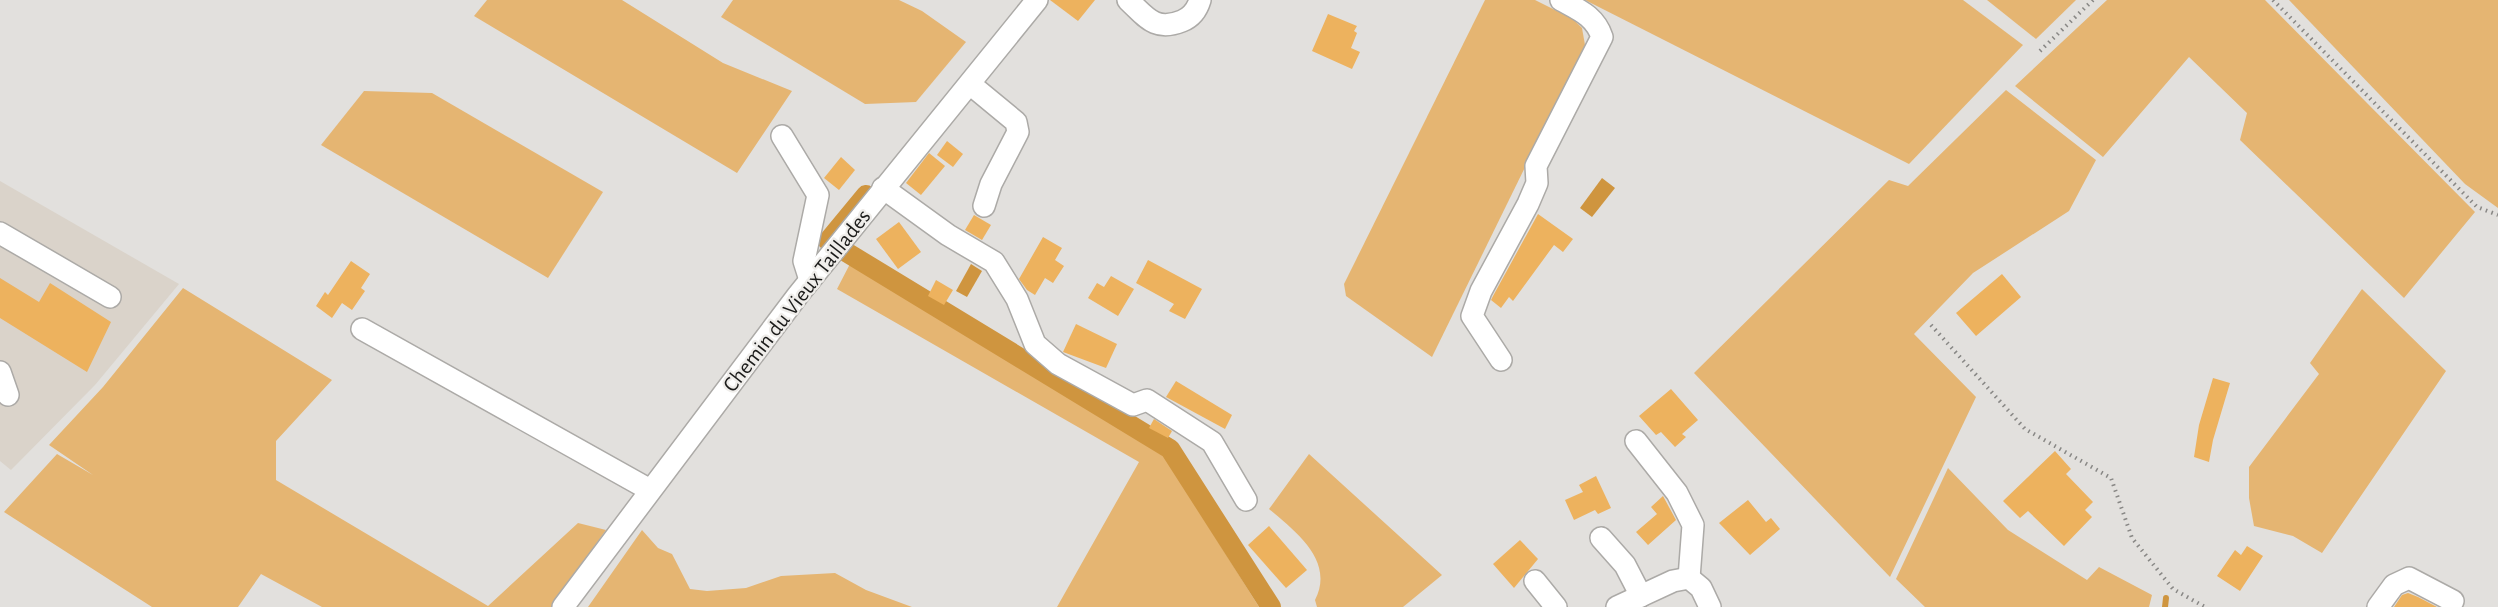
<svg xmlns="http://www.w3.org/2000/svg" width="2498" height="607" font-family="'Alegreya Sans',sans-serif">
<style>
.built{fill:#dad3ca}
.green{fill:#e5b572}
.water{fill:#cf953f}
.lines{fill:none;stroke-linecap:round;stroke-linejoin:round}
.stream{stroke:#cf953f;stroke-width:6}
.canal{stroke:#cf953f;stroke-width:20}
.building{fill:#edb25e}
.minor-casing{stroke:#acaaa7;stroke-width:24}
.path{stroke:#888785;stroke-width:4;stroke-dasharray:1.5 4.5;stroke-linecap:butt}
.minor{stroke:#fff;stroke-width:21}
.labels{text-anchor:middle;stroke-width:4.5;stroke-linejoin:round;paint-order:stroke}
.street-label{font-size:22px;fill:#1b1b1a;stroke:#efedea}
</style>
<rect width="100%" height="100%" fill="#e2e0dd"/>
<polygon class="built" points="0,181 179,284 95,385 11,470 0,461"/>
<g class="green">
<polygon points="487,0 622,0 723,63 792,91 737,173 474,16"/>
<polygon points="733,0 899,0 922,11 966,42 916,102 865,104 721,17"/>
<polygon points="1485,0 1535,0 1573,19 1582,28 1585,45 1432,357 1346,296 1344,284"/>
<polygon points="1585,0 1963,0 2023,45 1909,164"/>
<polygon points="1987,0 2076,0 2036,39"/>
<polygon points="2107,0 2265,0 2475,212 2404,298 2240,140 2247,113 2189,57 2103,157 2015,86"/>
<polygon points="2289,0 2498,0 2498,208 2465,184"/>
<polygon points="2006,90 2096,160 2069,211 1973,273 1914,334 1976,397 1890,577 1694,373 1889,180 1908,186"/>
<polygon points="364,91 432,93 603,192 548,278 321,145"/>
<polygon points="852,260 1161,451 1259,607 1057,607 1139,462 837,289"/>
<polygon points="183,288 332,380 276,441 276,480 488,606 578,523 606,530 551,607 322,607 261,574 238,607 152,607 4,512 57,454 93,475 49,445 103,387"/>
<polygon points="2362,289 2446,371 2322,553 2293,536 2254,526 2249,498 2249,467 2319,374 2310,363"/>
<path d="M 1309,454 L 1442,575 L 1403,607 L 1317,607 L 1315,600 C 1335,561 1296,532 1269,509 Z"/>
<polygon points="1948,468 2008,530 2087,580 2099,567 2152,595 2149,607 1925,607 1896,579"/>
<polygon points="642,530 658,548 672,554 690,589 707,591 746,588 781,576 835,573 866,590 912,607 588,607"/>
</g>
<g class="water">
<polygon points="1602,178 1615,188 1592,217 1580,208"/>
<polygon points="971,264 982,271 967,297 956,291"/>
</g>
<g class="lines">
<polyline class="stream" points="2165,607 2166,598"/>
<polyline class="canal" points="866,195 828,241 1170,449 1271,607"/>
</g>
<g class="building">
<polygon points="1050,0 1095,0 1078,21"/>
<polygon points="1328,14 1357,26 1354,31 1357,33 1351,48 1360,52 1352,69 1312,51"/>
<polygon points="947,141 963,154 953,167 937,155"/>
<polygon points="929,153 945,166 921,195 906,183"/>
<polygon points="841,157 855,170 839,190 824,178"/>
<polygon points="1538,214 1573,239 1563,252 1554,245 1513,301 1509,297 1501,308 1491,300 1493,296"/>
<polygon points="974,215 991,225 982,240 965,230"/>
<polygon points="899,222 921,252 898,269 876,239"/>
<polygon points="1043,237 1062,248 1055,260 1064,266 1053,283 1045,278 1035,295 1027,290 1019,279"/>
<polygon points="1148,260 1202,289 1185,319 1169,311 1174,304 1136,283"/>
<polygon points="351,261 370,274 361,288 365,291 352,310 342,303 332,318 316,306 325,292 328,295"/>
<polygon points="2002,274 2021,297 1976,336 1956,313"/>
<polygon points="1111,276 1134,289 1118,316 1088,298 1097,283 1104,287"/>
<polygon points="0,278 39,302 50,283 111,322 87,372 0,318"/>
<polygon points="936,280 953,290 944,305 928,296"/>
<polygon points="1076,324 1117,344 1106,368 1063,352"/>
<polygon points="2213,378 2230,383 2213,440 2209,462 2194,457 2199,425"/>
<polygon points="1176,381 1232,415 1225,429 1166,397"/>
<polygon points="1671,389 1698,420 1682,434 1686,437 1675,447 1661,432 1656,435 1639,416"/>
<polygon points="1154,419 1172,431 1168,438 1149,428"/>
<polygon points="2055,451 2071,469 2066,474 2093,502 2085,510 2092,517 2064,546 2028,511 2020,518 2003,501"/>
<polygon points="1596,476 1611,508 1598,514 1595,510 1574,520 1565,500 1583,492 1579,485"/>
<polygon points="1663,496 1676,520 1648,545 1636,532 1657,514 1651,507"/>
<polygon points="1748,500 1766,522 1771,518 1780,529 1750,555 1719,523"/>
<polygon points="1269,526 1307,570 1286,588 1248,545"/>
<polygon points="1520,540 1538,559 1514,588 1493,564"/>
<polygon points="2247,546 2263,556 2240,591 2217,576 2235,550 2241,555"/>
<polygon points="2408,593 2418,597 2437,607 2394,607 2402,595"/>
</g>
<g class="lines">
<g class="minor-casing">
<g id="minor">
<path d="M 1128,0 C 1146,17 1155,32 1182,21 C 1192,17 1197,10 1200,0"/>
<polyline points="970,84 1016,122 1018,132 991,184 984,206"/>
<polyline points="782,136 818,195 804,261 810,280"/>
<polyline points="883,188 948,235 994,262 1017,299 1035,344 1058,364 1133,405 1147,400 1212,442 1246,500"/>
<polyline points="0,233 110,297"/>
<polyline points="362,329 650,490"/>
<path d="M 1501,360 L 1472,316 L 1481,291 L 1528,204 L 1537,183 L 1536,166 L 1602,37 C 1595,16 1579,10 1561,0"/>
<polyline points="0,372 8,395"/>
<polyline points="1636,441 1677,493 1693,525 1689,578"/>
<polyline points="1601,538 1625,565 1641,596"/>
<polyline points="1535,581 1556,607"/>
<polyline points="563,607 798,295 1037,0"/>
<polyline points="1617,607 1673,581 1689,578 1701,588 1710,607"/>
<polyline points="2378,607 2394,585 2409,578 2453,601"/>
</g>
</g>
<g class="path">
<polyline points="2273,0 2477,207 2498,215"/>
<polyline points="2040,51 2093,0"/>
<polyline points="1931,325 2025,429 2111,478 2132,538 2173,589 2205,607"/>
</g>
<use href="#minor" class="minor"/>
</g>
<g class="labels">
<g class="street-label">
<text transform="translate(796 300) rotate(-52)" y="8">Chemin du Vieux Taillades</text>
</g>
</g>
</svg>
